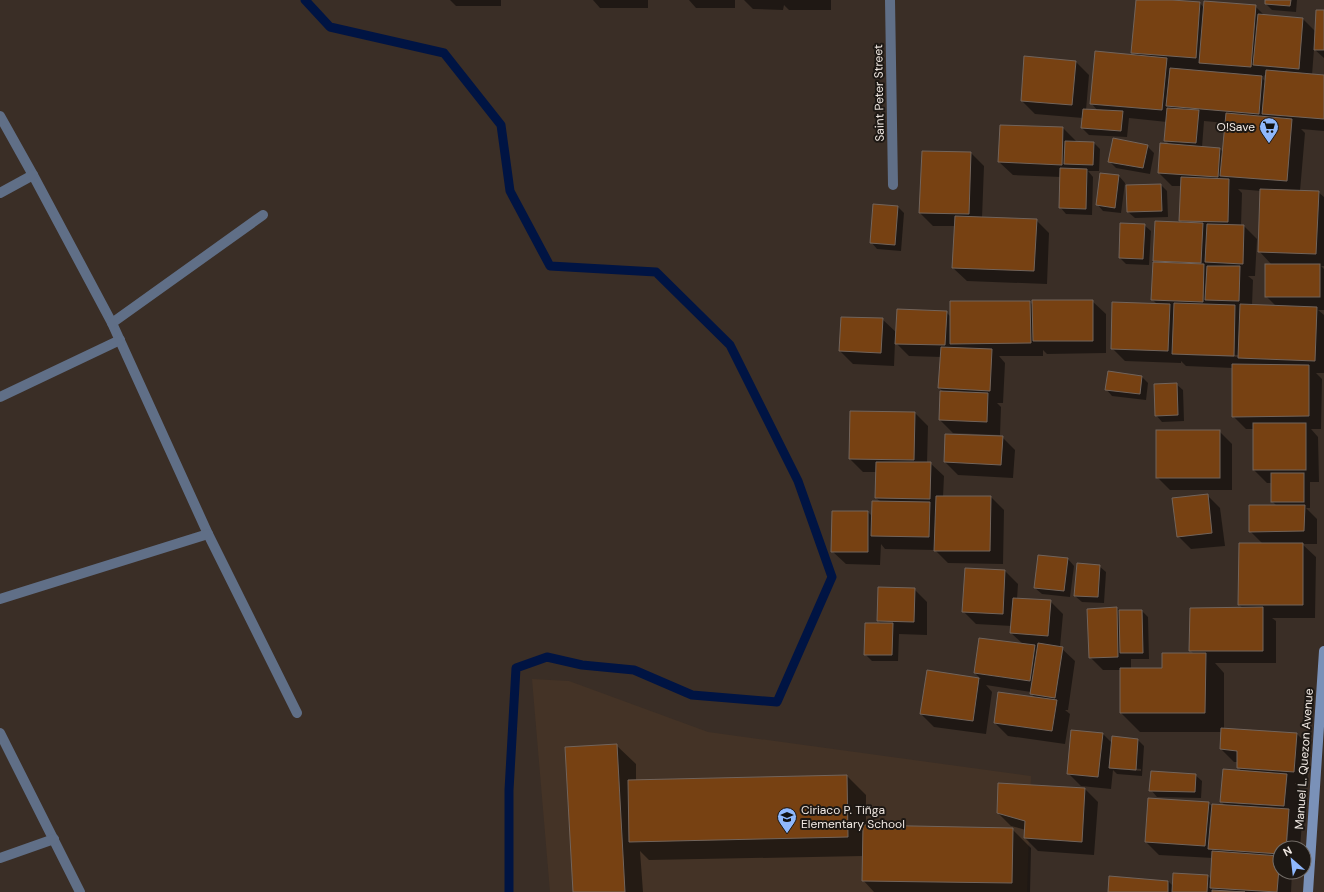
<svg xmlns="http://www.w3.org/2000/svg" width="1324" height="892" font-family="'DM Sans',sans-serif">
<style>
.built{fill:#443326}
.shadow{fill:#0007;fill-rule:evenodd}
.lines{fill:none;stroke-linecap:round;stroke-linejoin:round}
.stream{stroke:#001443;stroke-width:9}
.building{fill:#774112;stroke:#72645b}
.lane{stroke:#606f87;stroke-width:10}
.street{stroke:#606f87;stroke-width:10}
.secondary{stroke:#7a91b8;stroke-width:10}
.labels{text-anchor:middle;stroke-width:4;stroke-linejoin:round;paint-order:stroke}
.street-label{font-size:12px;fill:#f1e9e3;stroke:#1d1814}
.poi-label{font-size:12px;fill:#f1e9e3;stroke:#1d1814;text-anchor:end}
</style>
<rect width="100%" height="100%" fill="#3a2e26"/>
<polygon class="built" points="532,679 569,681 708,732 1031,776 1027,892 550,892"/>
<g class="shadow">
<polygon points="450,0 501,0 501,6 456,6"/>
<polygon points="593,0 648,0 648,8 600,8"/>
<polygon points="689,0 735,0 735,8 696,8"/>
<polygon points="744,0 831,0 831,10 789,10 784,5 783,10 753,9"/>
<path d="M 1137,0 L 1160,0 L 1200,3 L 1204,8 L 1255,6 L 1265,16 L 1303,19 L 1316,32 L 1324,11 L 1324,58 L 1314,49 L 1312,75 L 1324,76 L 1324,131 L 1301,129 L 1305,133 L 1300,191 L 1318,192 L 1324,197 L 1324,266 L 1321,266 L 1324,269 L 1324,310 L 1318,310 L 1324,315 L 1324,373 L 1316,373 L 1322,379 L 1321,429 L 1311,429 L 1318,437 L 1319,482 L 1310,482 L 1310,508 L 1306,508 L 1317,519 L 1317,544 L 1302,544 L 1316,557 L 1315,618 L 1272,618 L 1276,621 L 1276,663 L 1215,663 L 1224,673 L 1224,729 L 1297,734 L 1310,747 L 1307,784 L 1295,783 L 1299,788 L 1297,818 L 1302,823 L 1300,848 L 1287,848 L 1289,820 L 1287,820 L 1285,848 L 1280,848 L 1280,872 L 1292,872 L 1291,892 L 1109,892 L 1110,878 L 1168,881 L 1173,886 L 1208,876 L 1211,879 L 1213,858 L 1159,855 L 1146,842 L 1208,803 L 1213,807 L 1225,805 L 1221,802 L 1242,772 L 1238,767 L 1238,762 L 1234,762 L 1221,749 L 1222,732 L 1140,732 L 1121,713 L 1121,670 L 1103,670 L 1090,657 L 1117,608 L 1120,611 L 1142,611 L 1148,617 L 1149,659 L 1131,659 L 1131,669 L 1163,669 L 1194,654 L 1190,650 L 1243,608 L 1239,605 L 1263,544 L 1250,531 L 1277,506 L 1272,501 L 1272,483 L 1267,483 L 1254,470 L 1254,429 L 1246,429 L 1233,416 L 1233,368 L 1186,366 L 1181,361 L 1181,363 L 1125,361 L 1112,348 L 1157,304 L 1152,299 L 1157,264 L 1154,261 L 1183,223 L 1180,220 L 1182,186 L 1172,186 L 1159,173 L 1169,144 L 1165,140 L 1167,122 L 1129,118 L 1127,137 L 1089,135 L 1082,128 L 1083,118 L 1035,114 L 1022,101 L 1025,57 L 1076,62 L 1089,75 L 1086,110 L 1098,111 L 1091,103 L 1136,56 L 1132,52 ZM 1264,75 L 1267,77 L 1266,82 L 1263,79 ZM 1204,121 L 1226,123 L 1223,152 L 1220,149 L 1202,147 ZM 1238,189 L 1261,191 L 1259,251 L 1272,265 L 1266,296 L 1276,306 L 1252,305 L 1253,280 L 1248,276 L 1255,276 L 1257,239 L 1244,226 L 1241,226 L 1242,193 ZM 1185,353 L 1239,355 L 1238,357 L 1185,355 Z"/>
<polygon points="1266,0 1297,0 1296,12 1272,10 1266,4"/>
<polygon points="1001,126 1063,128 1076,141 1094,143 1100,149 1099,171 1088,171 1093,177 1092,215 1066,214 1060,207 1061,177 1013,175 999,162"/>
<polygon points="1147,146 1154,153 1150,174 1116,168 1109,161"/>
<polygon points="923,152 971,153 984,166 982,218 1036,220 1049,233 1047,284 967,281 953,268 956,226 933,226 920,213"/>
<polygon points="1101,174 1119,176 1125,183 1121,213 1103,211 1097,204"/>
<polygon points="1161,185 1167,191 1168,217 1135,218 1128,212 1127,186"/>
<polygon points="898,207 904,213 901,251 877,249 871,242"/>
<polygon points="1144,225 1151,231 1149,265 1126,264 1120,258"/>
<polygon points="1092,301 1106,314 1106,353 1047,354 1043,350 1043,356 999,356 1005,363 1003,403 997,403 1001,407 1000,435 953,433 940,420 944,392 939,388 941,357 909,356 895,342 894,366 853,364 840,351 882,319 897,333 946,312 951,317 1030,302 1033,305"/>
<polygon points="1142,377 1148,383 1146,400 1112,396 1106,389"/>
<polygon points="1176,384 1183,390 1184,421 1162,422 1156,415"/>
<polygon points="915,413 928,426 927,463 930,463 944,476 943,497 991,497 1004,510 1003,564 948,563 935,550 885,549 881,544 880,565 846,564 832,551 868,512 873,517 881,502 876,498 877,472 863,472 850,459"/>
<polygon points="1219,431 1232,444 1232,490 1170,490 1157,477"/>
<polygon points="1002,437 1015,450 1013,478 958,475 945,462"/>
<polygon points="1207,495 1220,508 1225,546 1191,549 1178,536"/>
<polygon points="1068,559 1074,566 1070,597 1042,594 1035,588"/>
<polygon points="1099,566 1106,572 1104,603 1082,602 1075,596"/>
<polygon points="1005,571 1018,584 1017,599 1050,601 1063,614 1060,647 1075,661 1068,710 1065,710 1070,714 1065,744 1008,736 995,723 1036,698 1031,694 1031,692 986,685 992,692 986,734 934,727 921,714 928,671 981,679 975,673 1024,645 1011,633 1012,626 976,624 963,611"/>
<polygon points="914,589 927,602 927,635 899,634 898,661 872,661 865,654 881,624 878,621"/>
<path d="M 1103,734 L 1112,743 L 1138,740 L 1144,746 L 1142,776 L 1117,774 L 1113,770 L 1111,789 L 1081,786 L 1068,773 ZM 1116,767 L 1141,769 L 1141,771 L 1116,769 Z"/>
<polygon points="616,745 636,764 636,781 847,776 866,795 866,826 1012,829 1031,848 1030,892 874,892 863,880 863,856 649,860 640,851 643,892 574,892"/>
<polygon points="1195,775 1202,781 1201,798 1157,797 1151,790"/>
<polygon points="999,784 1085,789 1098,802 1094,855 1038,851 1025,838 1026,830 1011,826 998,813"/>
</g>
<g class="lines">
<polyline class="stream" points="305,0 330,27 444,53 501,125 510,191 550,266 656,272 730,345 798,481 832,577 777,702 692,695 634,670 582,665 547,657 516,668 509,790 509,892"/>
</g>
<g class="building">
<polygon points="1136,0 1172,0 1200,2 1196,58 1131,53"/>
<polygon points="1265,0 1291,0 1290,6 1265,4"/>
<polygon points="1204,1 1256,5 1251,67 1199,63"/>
<polygon points="1316,10 1324,10 1324,50 1314,50"/>
<polygon points="1258,14 1303,18 1299,69 1253,65"/>
<polygon points="1095,51 1167,58 1162,110 1090,104"/>
<polygon points="1024,56 1076,61 1072,105 1021,101"/>
<polygon points="1170,68 1262,76 1259,114 1166,106"/>
<polygon points="1266,70 1324,75 1324,119 1262,114"/>
<polygon points="1167,108 1199,110 1196,143 1164,141"/>
<polygon points="1083,109 1123,111 1121,131 1081,128"/>
<polygon points="1226,113 1292,119 1287,181 1220,176"/>
<polygon points="1000,125 1063,127 1062,165 998,162"/>
<polygon points="1113,138 1148,145 1143,168 1108,162"/>
<polygon points="1065,141 1094,142 1093,165 1064,164"/>
<polygon points="1160,143 1220,148 1218,177 1158,173"/>
<polygon points="922,151 971,152 969,214 919,213"/>
<polygon points="1060,168 1087,169 1086,209 1059,208"/>
<polygon points="1100,173 1119,175 1115,208 1096,205"/>
<polygon points="1181,177 1229,179 1228,222 1179,221"/>
<polygon points="1161,184 1162,211 1127,212 1126,185"/>
<polygon points="1260,189 1319,191 1316,254 1258,252"/>
<polygon points="873,204 898,206 895,245 870,243"/>
<polygon points="955,216 1037,219 1034,271 952,268"/>
<polygon points="1155,221 1203,223 1201,263 1153,261"/>
<polygon points="1120,223 1145,224 1143,259 1119,258"/>
<polygon points="1207,224 1244,225 1243,264 1205,262"/>
<polygon points="1153,262 1204,264 1203,302 1151,300"/>
<rect x="1265" y="264" width="55" height="33"/>
<polygon points="1207,266 1240,266 1239,301 1205,300"/>
<polygon points="1032,300 1093,300 1093,341 1033,341"/>
<polygon points="950,301 1030,301 1031,343 950,344"/>
<polygon points="1112,302 1170,304 1168,351 1111,349"/>
<polygon points="1174,303 1235,305 1234,356 1172,354"/>
<polygon points="1240,304 1317,307 1315,361 1238,358"/>
<polygon points="897,309 947,311 945,345 895,344"/>
<polygon points="841,317 883,318 881,353 839,351"/>
<polygon points="941,347 992,349 990,391 938,388"/>
<polygon points="1232,364 1309,365 1309,416 1232,417"/>
<polygon points="1108,371 1142,376 1140,394 1105,390"/>
<polygon points="1177,383 1178,415 1155,416 1154,384"/>
<polygon points="940,391 988,393 987,422 939,420"/>
<polygon points="850,411 915,412 914,460 849,459"/>
<rect x="1253" y="423" width="53" height="47"/>
<rect x="1156" y="430" width="64" height="48"/>
<polygon points="945,434 1003,436 1001,465 944,462"/>
<polygon points="876,462 931,462 930,499 875,498"/>
<rect x="1271" y="473" width="33" height="29"/>
<polygon points="1208,494 1212,533 1177,537 1172,498"/>
<polygon points="936,496 991,496 990,551 934,551"/>
<polygon points="872,501 930,502 929,537 871,536"/>
<polygon points="1249,505 1305,505 1304,531 1249,532"/>
<polygon points="832,511 868,511 868,552 831,552"/>
<polygon points="1239,543 1303,543 1303,605 1238,605"/>
<polygon points="1038,555 1068,558 1064,591 1034,588"/>
<polygon points="1077,563 1100,565 1098,597 1074,596"/>
<polygon points="965,568 1005,570 1003,614 962,612"/>
<polygon points="878,587 915,588 914,622 877,621"/>
<polygon points="1013,598 1051,600 1048,636 1010,633"/>
<polygon points="1117,607 1118,657 1089,658 1087,609"/>
<polygon points="1263,607 1263,651 1189,651 1190,608"/>
<polygon points="1119,610 1142,610 1143,653 1120,653"/>
<polygon points="865,623 893,623 892,655 864,655"/>
<polygon points="979,638 1035,645 1030,681 974,673"/>
<polygon points="1038,643 1063,647 1055,698 1030,694"/>
<polygon points="1162,653 1206,653 1205,713 1120,713 1120,668 1162,668"/>
<polygon points="927,670 979,678 973,721 920,714"/>
<polygon points="998,692 1057,700 1052,731 994,723"/>
<polygon points="1221,728 1297,733 1294,772 1237,768 1237,751 1220,749"/>
<polygon points="1071,730 1103,733 1098,777 1067,774"/>
<polygon points="1112,736 1138,739 1136,770 1109,768"/>
<polygon points="617,744 625,892 573,892 565,747"/>
<polygon points="1223,769 1287,774 1284,806 1220,802"/>
<polygon points="1151,771 1196,774 1195,792 1149,791"/>
<polygon points="847,775 848,837 629,842 628,780"/>
<polygon points="998,783 1085,788 1082,842 1024,838 1025,821 997,813"/>
<polygon points="1148,798 1209,802 1205,846 1145,842"/>
<polygon points="1212,804 1289,809 1286,848 1280,848 1280,854 1208,849"/>
<polygon points="863,825 1013,828 1012,883 862,881"/>
<polygon points="1212,851 1280,856 1277,892 1210,888"/>
<polygon points="1173,873 1208,875 1207,892 1172,892"/>
<polygon points="1109,876 1168,881 1168,892 1108,892"/>
<polygon points="1212,890 1245,892 1212,892"/>
</g>
<g class="lines">
<g class="lane">
<polyline points="0,116 33,175 112,323 208,534 297,713"/>
<polyline points="0,193 33,175"/>
<polyline points="112,323 263,215"/>
<polyline points="0,397 120,340"/>
<polyline points="0,599 208,534"/>
<polyline points="0,733 80,892"/>
<polyline points="0,858 54,839"/>
</g>
<polyline class="street" points="890,0 893,185"/>
<polyline class="secondary" points="1308,892 1324,651"/>
</g>
<defs>
<g id="supermarket-pin" transform="scale(1)"><path d="M0 17L-7.5 6A9.5 9.5 0 1 1 7.5 6Z" fill="#8fb8fd" stroke="#1d1814"/><path d="M-6-5.5h2.5l.6 2H6L4.5 2H-2.5L-4.4-4H-6ZM-1.5 3.2a1.3 1.3 0 1 0 .1 0ZM3 3.2a1.3 1.3 0 1 0 .1 0Z" fill="#111"/></g>
<g id="school-pin" transform="scale(1)"><path d="M0 17L-7.5 6A9.5 9.5 0 1 1 7.5 6Z" fill="#8fb8fd" stroke="#1d1814"/><path d="M0-5L7-2L0 1L-7-2ZM-4 1L0 2.5L4 1V4Q0 6-4 4Z" fill="#111"/></g>
</defs>
<g fill-rule="evenodd">
<use href="#supermarket-pin" x="1269" y="127"/>
<use href="#school-pin" x="787" y="817"/>
</g>
<g class="labels">
<g class="street-label">
<text transform="translate(879 93) rotate(-91)" y="4">Saint Peter Street</text>
<text transform="translate(1304 759) rotate(-86)" y="4">Manuel L. Quezon Avenue</text>
</g>
<g class="poi-label">
<text x="1255" y="131">O!Save</text>
<text x="801" y="814" text-anchor="start">Ciriaco P. Tiñga<tspan x="801" dy="14">Elementary School</tspan></text>
</g>
</g>
<g transform="translate(1292 860) rotate(332)"><circle r="19" fill="#1d1814" stroke="#726c67"/>
<path d="M0-3L7 15L0 10L-7 15Z" fill="#8fb8fd"/>
<text y="-6" font-size="11" font-weight="bold" text-anchor="middle" fill="#f1e9e3">N</text>
</g>
</svg>
